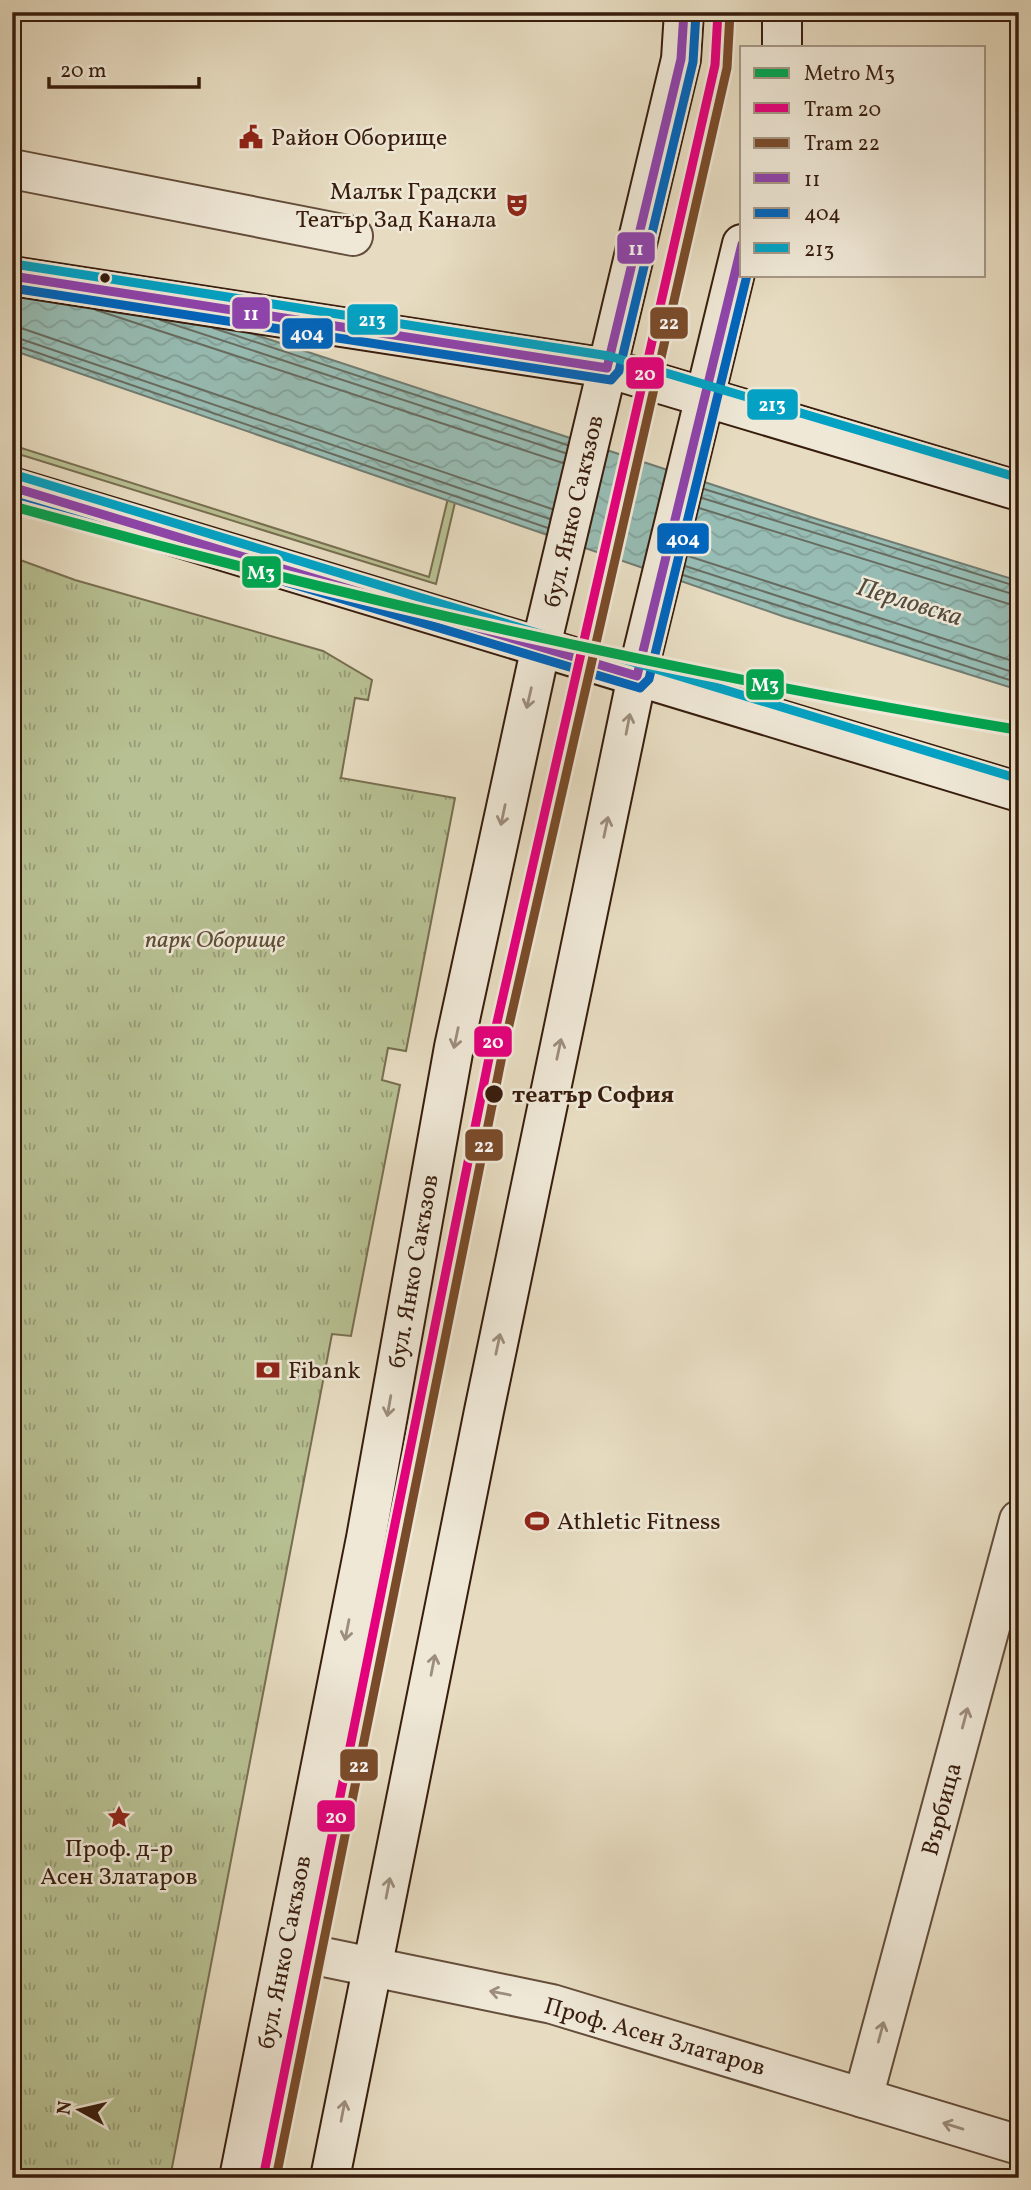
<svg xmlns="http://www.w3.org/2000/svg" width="1031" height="2190" font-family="Vollkorn,serif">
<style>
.green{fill:#b7c092;stroke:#786e50;stroke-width:2}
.park{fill:url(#park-tufts);stroke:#786e50;stroke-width:2}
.water{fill:url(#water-waves);stroke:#717c71;stroke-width:2}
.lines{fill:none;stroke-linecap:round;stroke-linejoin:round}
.shore{stroke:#686c60;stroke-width:2}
.street-casing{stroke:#644d3a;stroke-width:42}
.secondary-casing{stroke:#381d0d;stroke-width:42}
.street{stroke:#efe8d7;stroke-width:38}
.secondary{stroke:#efe8d7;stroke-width:38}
.bus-1-casing{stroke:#efe8d7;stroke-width:14}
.bus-2-casing{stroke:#efe8d7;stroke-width:14}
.bus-3-casing{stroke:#efe8d7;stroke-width:14}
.bus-1{stroke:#8e44ad;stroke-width:9}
.bus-2{stroke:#0065bd;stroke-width:9}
.bus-3{stroke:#03a2c4;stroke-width:9}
.tram-1-casing{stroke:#efe8d7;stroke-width:14}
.tram-2-casing{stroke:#efe8d7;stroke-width:14}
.tram-1{stroke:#e5007d;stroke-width:9}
.tram-2{stroke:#7a4b2a;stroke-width:9}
.metro-1-casing{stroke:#efe8d7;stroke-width:16}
.metro-1{stroke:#00a651;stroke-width:10}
.oneway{stroke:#9d8d7c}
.bus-dot{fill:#381d0d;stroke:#efe8d7;stroke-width:2.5}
.labels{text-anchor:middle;stroke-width:5;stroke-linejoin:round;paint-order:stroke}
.poi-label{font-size:24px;fill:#381d0d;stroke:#efe8d7;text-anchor:start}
.street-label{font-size:24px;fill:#381d0d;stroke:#efe8d7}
.park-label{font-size:24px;font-style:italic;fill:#5e4e35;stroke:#efe8d7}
.stop-label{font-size:24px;font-weight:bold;fill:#381d0d;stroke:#efe8d7;text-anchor:start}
.water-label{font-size:26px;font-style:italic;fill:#544d3f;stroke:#efe8d7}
.line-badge{stroke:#efe8d7;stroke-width:2.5}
.badge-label{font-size:19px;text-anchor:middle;font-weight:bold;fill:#fff}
</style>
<defs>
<pattern id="park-tufts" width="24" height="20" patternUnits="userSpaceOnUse" patternTransform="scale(1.75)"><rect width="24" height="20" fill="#b7c092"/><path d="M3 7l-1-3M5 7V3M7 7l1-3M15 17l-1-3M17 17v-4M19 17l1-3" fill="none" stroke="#969b76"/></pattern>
<pattern id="water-waves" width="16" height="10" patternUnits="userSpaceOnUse" patternTransform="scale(1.75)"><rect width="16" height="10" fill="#97bcb3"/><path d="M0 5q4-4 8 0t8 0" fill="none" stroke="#83a199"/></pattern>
</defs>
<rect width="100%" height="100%" fill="#e7dcc1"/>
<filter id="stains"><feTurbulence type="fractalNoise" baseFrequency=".00286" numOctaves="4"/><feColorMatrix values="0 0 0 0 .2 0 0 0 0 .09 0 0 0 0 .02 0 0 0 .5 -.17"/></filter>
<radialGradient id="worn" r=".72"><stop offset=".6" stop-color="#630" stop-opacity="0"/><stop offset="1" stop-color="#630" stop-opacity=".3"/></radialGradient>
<polygon class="green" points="468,415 475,417 436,584 12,452 12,445 429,577"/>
<polygon class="park" points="12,557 75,580 323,651 372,680 368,700 355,698 341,778 455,798 406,1051 388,1048 382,1080 400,1085 351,1336 332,1334 170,2178 12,2178"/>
<polygon class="water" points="12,255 817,519 1019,581 1019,690 785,617 12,350"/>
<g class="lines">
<g class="shore">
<polyline points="96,310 563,463"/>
<polyline points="160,320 565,453"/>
<polyline points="12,325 552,509"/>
<polyline points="213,328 567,445"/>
<polyline points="12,336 550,519"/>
<polyline points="12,344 548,528"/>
<polyline points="704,489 1019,587"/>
<polyline points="702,498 1019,596"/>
<polyline points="699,508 1019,607"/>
<polyline points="688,556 1019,663"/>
<polyline points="685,566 1019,674"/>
<polyline points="683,575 1019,683"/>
</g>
<g class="street-casing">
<g id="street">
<polyline points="12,169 353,236"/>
<polyline points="285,1949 552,2004 1019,2145"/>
<polyline points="863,2098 1019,1520"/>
</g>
</g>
<g class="secondary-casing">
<g id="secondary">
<polyline points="782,47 782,12"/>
<polyline points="12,276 607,368 1019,491"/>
<polyline points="12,487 1019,792"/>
<polyline points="239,2178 366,1538 454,1047 541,646 681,59 684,12"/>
<polyline points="330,2178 484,1411 637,676 742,244"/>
</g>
</g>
<use href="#street" class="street"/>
<use href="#secondary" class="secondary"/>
<g class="bus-1-casing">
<g id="bus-1">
<polyline points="12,276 607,368 681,59 684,12"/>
<polyline points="12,487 637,676 742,244"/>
</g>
</g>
<g class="bus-2-casing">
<g id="bus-2">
<polyline points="12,288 611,380 619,371 693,62 696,13"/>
<polyline points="12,500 640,688 649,679 747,275"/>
</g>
</g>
<g class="bus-3-casing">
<g id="bus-3">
<polyline points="14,264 609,356 1019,478"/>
<polyline points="16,475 1019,779"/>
</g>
</g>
<use href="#bus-1" class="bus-1"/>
<use href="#bus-2" class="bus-2"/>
<use href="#bus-3" class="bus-3"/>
<g class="tram-1-casing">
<polyline id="tram-1" points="263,2178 490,1053 715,65 718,12"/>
</g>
<g class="tram-2-casing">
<polyline id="tram-2" points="276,2178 502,1056 727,68 730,13"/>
</g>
<use href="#tram-1" class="tram-1"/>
<use href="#tram-2" class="tram-2"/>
<g class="metro-1-casing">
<path id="metro-1" d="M 12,506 C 344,598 679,674 1019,730"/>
</g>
<use href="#metro-1" class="metro-1"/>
</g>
<defs><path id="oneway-shaft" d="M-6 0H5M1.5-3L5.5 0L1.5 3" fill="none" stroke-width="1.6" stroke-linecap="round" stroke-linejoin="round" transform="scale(1.75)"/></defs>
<g class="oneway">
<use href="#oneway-shaft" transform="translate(529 698) rotate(103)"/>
<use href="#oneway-shaft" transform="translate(628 724) rotate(-79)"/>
<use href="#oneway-shaft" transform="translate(503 815) rotate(102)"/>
<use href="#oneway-shaft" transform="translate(606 827) rotate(-78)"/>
<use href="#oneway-shaft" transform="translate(456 1038) rotate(102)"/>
<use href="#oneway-shaft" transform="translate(559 1049) rotate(-78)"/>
<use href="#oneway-shaft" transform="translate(498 1344) rotate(-78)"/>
<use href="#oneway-shaft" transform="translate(389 1406) rotate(100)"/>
<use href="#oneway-shaft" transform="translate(347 1630) rotate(101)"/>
<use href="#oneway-shaft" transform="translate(433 1665) rotate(-79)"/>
<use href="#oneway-shaft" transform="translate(965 1718) rotate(-75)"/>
<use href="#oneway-shaft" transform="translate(388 1888) rotate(-79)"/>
<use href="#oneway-shaft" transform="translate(500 1993) rotate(-169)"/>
<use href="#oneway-shaft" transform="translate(881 2032) rotate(-75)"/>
<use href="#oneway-shaft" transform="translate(343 2111) rotate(-79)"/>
<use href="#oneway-shaft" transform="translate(953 2126) rotate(-163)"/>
</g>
<defs>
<g id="civic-bare" transform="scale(1.89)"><path d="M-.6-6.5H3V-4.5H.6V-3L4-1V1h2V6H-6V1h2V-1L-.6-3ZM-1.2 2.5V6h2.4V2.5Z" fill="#8f2418" stroke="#efe8d7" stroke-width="2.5" paint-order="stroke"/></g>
<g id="theatre-bare" transform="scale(1.89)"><path d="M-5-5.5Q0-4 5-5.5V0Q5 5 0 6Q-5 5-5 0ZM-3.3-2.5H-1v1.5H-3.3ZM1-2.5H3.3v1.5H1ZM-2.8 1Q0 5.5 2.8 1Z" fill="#8f2418" stroke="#efe8d7" stroke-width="2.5" paint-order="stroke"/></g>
<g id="bank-bare" transform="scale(1.89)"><path d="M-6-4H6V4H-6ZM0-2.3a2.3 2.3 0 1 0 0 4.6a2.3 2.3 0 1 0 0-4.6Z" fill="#8f2418" stroke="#efe8d7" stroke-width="2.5" paint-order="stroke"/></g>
<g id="stadium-bare" transform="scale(1.89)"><path d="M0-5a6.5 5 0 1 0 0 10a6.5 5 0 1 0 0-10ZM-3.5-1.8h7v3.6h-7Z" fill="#8f2418" stroke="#efe8d7" stroke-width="2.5" paint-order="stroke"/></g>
<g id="sight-bare" transform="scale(1.89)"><path d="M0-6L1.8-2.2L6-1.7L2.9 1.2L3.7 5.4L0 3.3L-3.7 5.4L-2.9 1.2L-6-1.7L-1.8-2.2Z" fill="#8f2418" stroke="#efe8d7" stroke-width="2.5" paint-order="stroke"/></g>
</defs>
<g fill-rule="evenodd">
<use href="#civic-bare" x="251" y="137"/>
<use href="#theatre-bare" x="517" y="205"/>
<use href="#bank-bare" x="268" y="1370"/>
<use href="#stadium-bare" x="537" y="1521"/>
<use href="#sight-bare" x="119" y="1817"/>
</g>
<g class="bus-dot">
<circle cx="105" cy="278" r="6"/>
<circle cx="494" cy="1094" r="10"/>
</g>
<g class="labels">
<g class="poi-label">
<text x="271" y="145">Район Оборище</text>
<text x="497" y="199" text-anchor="end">Малък Градски<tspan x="497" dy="28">Театър Зад Канала</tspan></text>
<text x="288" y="1378">Fibank</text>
<text x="557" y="1529">Athletic Fitness</text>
<text x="119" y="1856" text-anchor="middle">Проф. д-р<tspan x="119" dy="28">Асен Златаров</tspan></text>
</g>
<g class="street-label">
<text transform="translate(573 511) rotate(-77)" y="8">бул. Янко Сакъзов</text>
<text transform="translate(413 1271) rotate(-80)" y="8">бул. Янко Сакъзов</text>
<text transform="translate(941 1809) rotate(-75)" y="8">Върбица</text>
<text transform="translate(284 1952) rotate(-79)" y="8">бул. Янко Сакъзов</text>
<text transform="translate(655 2036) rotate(16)" y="8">Проф. Асен Златаров</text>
</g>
<g class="park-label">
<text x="215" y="947">парк Оборище</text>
</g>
<g class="stop-label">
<text x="512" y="1102">театър София</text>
</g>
<g class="water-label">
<text transform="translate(910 601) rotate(17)" y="9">Перловска</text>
</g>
</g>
<g class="line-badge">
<rect x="616" y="231" width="40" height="34" rx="7" fill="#8e44ad"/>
<rect x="231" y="296" width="40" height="34" rx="7" fill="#8e44ad"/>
<rect x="346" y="303" width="53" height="33" rx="7" fill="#03a2c4"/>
<rect x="649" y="306" width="40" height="34" rx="7" fill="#7a4b2a"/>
<rect x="281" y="317" width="53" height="33" rx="7" fill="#0065bd"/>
<rect x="625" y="356" width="40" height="34" rx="7" fill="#e5007d"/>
<rect x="746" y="388" width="53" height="33" rx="7" fill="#03a2c4"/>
<rect x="656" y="522" width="54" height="33" rx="7" fill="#0065bd"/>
<rect x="241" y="555" width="41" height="34" rx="7" fill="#00a651"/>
<rect x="745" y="668" width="40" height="33" rx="7" fill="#00a651"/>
<rect x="473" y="1025" width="40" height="33" rx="7" fill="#e5007d"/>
<rect x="464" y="1128" width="40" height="34" rx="7" fill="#7a4b2a"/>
<rect x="339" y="1748" width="40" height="34" rx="7" fill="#7a4b2a"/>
<rect x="316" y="1799" width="40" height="34" rx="7" fill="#e5007d"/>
</g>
<g class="badge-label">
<text x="636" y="255">11</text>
<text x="251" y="320">11</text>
<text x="372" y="326">213</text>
<text x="669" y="329">22</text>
<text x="307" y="340">404</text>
<text x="645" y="380">20</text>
<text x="772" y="411">213</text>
<text x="683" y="545">404</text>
<text x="261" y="579">M3</text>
<text x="765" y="691">M3</text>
<text x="493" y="1048">20</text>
<text x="484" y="1152">22</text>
<text x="359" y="1772">22</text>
<text x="336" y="1823">20</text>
</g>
<rect width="1031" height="2190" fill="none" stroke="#e7dcc1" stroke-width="42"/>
<rect x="14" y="14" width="1003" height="2162" fill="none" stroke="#381d0d" stroke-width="3.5"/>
<rect x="21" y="21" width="989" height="2148" fill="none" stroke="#381d0d" stroke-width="2"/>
<rect x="740" y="46" width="245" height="231" fill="#efe8d7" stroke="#a69786" stroke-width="2"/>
<rect x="754" y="68" width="35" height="10" fill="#00a651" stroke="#a69786" stroke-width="2"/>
<text x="804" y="80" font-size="21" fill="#381d0d">Metro M3</text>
<rect x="754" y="103" width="35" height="10" fill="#e5007d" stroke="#a69786" stroke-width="2"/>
<text x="804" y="116" font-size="21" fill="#381d0d">Tram 20</text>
<rect x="754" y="138" width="35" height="10" fill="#7a4b2a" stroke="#a69786" stroke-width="2"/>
<text x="804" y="150" font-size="21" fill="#381d0d">Tram 22</text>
<rect x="754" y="173" width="35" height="10" fill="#8e44ad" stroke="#a69786" stroke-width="2"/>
<text x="804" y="186" font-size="21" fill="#381d0d">11</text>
<rect x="754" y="208" width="35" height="10" fill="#0065bd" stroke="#a69786" stroke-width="2"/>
<text x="804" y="220" font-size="21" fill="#381d0d">404</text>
<rect x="754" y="243" width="35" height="10" fill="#03a2c4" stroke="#a69786" stroke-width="2"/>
<text x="804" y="256" font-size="21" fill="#381d0d">213</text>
<g transform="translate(80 2110) rotate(278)" stroke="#efe8d7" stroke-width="5" paint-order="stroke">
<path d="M0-5L12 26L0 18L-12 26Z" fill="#381d0d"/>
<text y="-10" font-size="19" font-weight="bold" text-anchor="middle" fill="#381d0d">N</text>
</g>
<path d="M49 77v10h150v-10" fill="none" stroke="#381d0d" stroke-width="3.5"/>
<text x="60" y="77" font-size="21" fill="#381d0d" stroke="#efe8d7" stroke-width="5" paint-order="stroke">20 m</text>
<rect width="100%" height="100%" filter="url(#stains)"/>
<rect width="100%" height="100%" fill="url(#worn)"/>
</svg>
